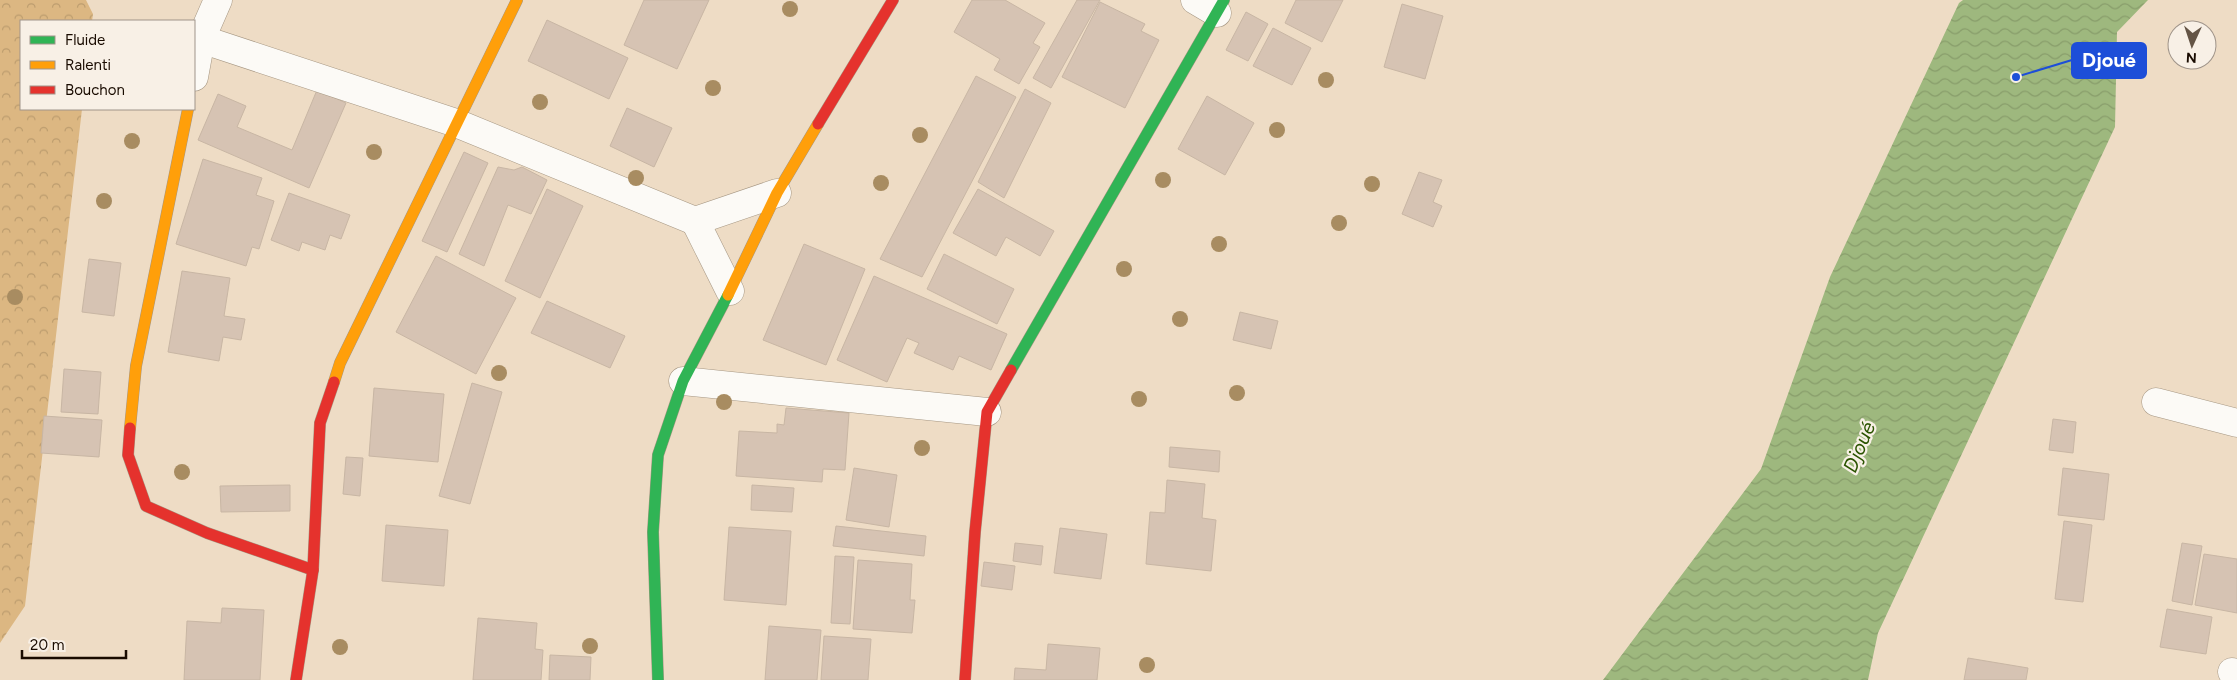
<svg xmlns="http://www.w3.org/2000/svg" width="2237" height="680" font-family="Figtree,sans-serif">
<style>
.forest{fill:url(#forest-crowns)}
.water{fill:url(#water-waves)}
.building{fill:#d6c3b3;stroke:#c8b6a4}
.lines{fill:none;stroke-linecap:round;stroke-linejoin:round}
.street-casing{stroke:#a69783;stroke-width:29}
.fast-casing{stroke:#a69783;stroke-width:12}
.slow-casing{stroke:#a69783;stroke-width:12}
.jam-casing{stroke:#a69783;stroke-width:12}
.street{stroke:#fcfaf6;stroke-width:28}
.fast{stroke:#30b455;stroke-width:11}
.slow{stroke:#ff9f0a;stroke-width:11}
.jam{stroke:#e5322d;stroke-width:11}
.tree{fill:#a88c61}
.labels{text-anchor:middle;stroke-width:4.5;stroke-linejoin:round;paint-order:stroke}
.water-label{font-size:20px;font-style:italic;fill:#2b5401;stroke:#f8f0e6}
.leader{fill:none;stroke:#1d4ed8;stroke-width:2}
.callout-dot{fill:#1d4ed8;stroke:#f8f0e6;stroke-width:2}
.callout{fill:#1d4ed8;stroke:#1d4ed8;stroke-width:2}
.callout-label{font-size:20px;text-anchor:middle;font-weight:bold;fill:#fff}
</style>
<defs>
<pattern id="forest-crowns" width="20" height="18" patternUnits="userSpaceOnUse" patternTransform="scale(1.25)"><rect width="20" height="18" fill="#dcb782"/><path d="M2 6a3 3 0 1 1 6 0M12 15a3 3 0 1 1 6 0" fill="none" stroke="#bc9c6e"/></pattern>
<pattern id="water-waves" width="16" height="10" patternUnits="userSpaceOnUse" patternTransform="scale(1.25)"><rect width="16" height="10" fill="#9eb87e"/><path d="M0 5q4-4 8 0t8 0" fill="none" stroke="#889d6b"/></pattern>
</defs>
<rect width="100%" height="100%" fill="#eedcc5"/>
<polygon class="forest" points="0,0 86,0 93,14 92,21 21,21 21,109 82,109 25,606 0,643"/>
<polygon class="water" points="1963,0 2148,0 2117,32 2115,127 1878,633 1868,680 1603,680 1761,469 1830,277 1959,3"/>
<g class="building">
<polygon points="644,0 709,0 677,69 624,45"/>
<polygon points="972,0 1005,0 1045,23 1033,43 1040,47 1019,84 994,70 1000,59 954,32"/>
<polygon points="1077,0 1100,0 1051,88 1033,78"/>
<polygon points="1296,0 1343,0 1322,42 1285,23"/>
<polygon points="1100,2 1145,24 1141,31 1159,40 1125,108 1062,77"/>
<polygon points="1402,4 1443,16 1425,79 1384,67"/>
<polygon points="1246,12 1268,24 1248,61 1226,50"/>
<polygon points="547,20 628,58 609,99 528,61"/>
<polygon points="1273,28 1311,48 1292,85 1253,66"/>
<polygon points="976,76 1016,97 922,277 880,259"/>
<polygon points="1025,89 1051,103 1004,198 978,182"/>
<polygon points="317,90 346,103 309,188 198,140 218,94 246,106 237,127 292,150"/>
<polygon points="1207,96 1254,123 1225,175 1178,149"/>
<polygon points="627,108 672,128 654,167 610,146"/>
<polygon points="464,152 488,163 447,252 422,241"/>
<polygon points="203,159 262,178 256,195 274,201 259,249 252,247 246,266 176,244"/>
<polygon points="498,167 514,170 522,167 547,180 531,214 508,205 484,266 459,254"/>
<polygon points="1419,172 1442,180 1433,202 1442,206 1433,227 1402,214"/>
<polygon points="547,189 583,206 540,298 505,281"/>
<polygon points="978,189 1054,231 1040,256 1006,237 996,256 953,233"/>
<polygon points="289,193 350,215 341,239 330,235 325,250 302,242 299,251 271,240"/>
<polygon points="804,244 865,269 826,365 763,340"/>
<polygon points="944,254 1014,289 997,324 927,289"/>
<polygon points="436,256 516,298 476,374 396,332"/>
<polygon points="89,259 121,263 114,316 82,312"/>
<polygon points="182,271 230,278 224,316 245,319 241,340 223,337 219,361 168,352"/>
<polygon points="874,276 1007,334 991,370 959,356 953,370 914,353 919,343 907,338 887,382 837,360"/>
<polygon points="547,301 625,336 610,368 531,333"/>
<polygon points="1240,312 1278,321 1271,349 1233,340"/>
<polygon points="64,369 101,372 98,414 61,412"/>
<polygon points="472,383 502,392 470,504 439,496"/>
<polygon points="374,388 444,394 438,462 369,456"/>
<polygon points="786,408 849,413 845,470 823,469 822,482 736,476 739,431 777,433 777,424 784,425"/>
<polygon points="44,416 102,420 99,457 41,453"/>
<polygon points="2053,419 2076,422 2073,453 2049,450"/>
<polygon points="1170,447 1220,451 1219,472 1169,467"/>
<polygon points="346,457 363,458 360,496 343,494"/>
<polygon points="854,468 897,475 889,527 846,520"/>
<polygon points="2063,468 2109,474 2104,520 2058,515"/>
<polygon points="1167,480 1205,484 1202,518 1216,520 1211,571 1146,564 1150,512 1165,513"/>
<polygon points="290,485 290,511 221,512 220,486"/>
<polygon points="752,485 794,488 792,512 751,510"/>
<polygon points="2064,521 2092,525 2083,602 2055,599"/>
<polygon points="386,525 448,530 444,586 382,581"/>
<polygon points="836,526 926,536 924,556 833,546"/>
<polygon points="729,527 791,531 786,605 724,600"/>
<polygon points="1060,528 1107,534 1101,579 1054,573"/>
<polygon points="1015,543 1043,546 1041,565 1013,561"/>
<polygon points="2182,543 2202,546 2192,605 2172,601"/>
<polygon points="2204,554 2237,559 2237,613 2195,605"/>
<polygon points="835,556 854,557 850,624 831,623"/>
<polygon points="858,560 912,564 910,600 915,600 912,633 853,629"/>
<polygon points="984,562 1015,566 1012,590 981,586"/>
<polygon points="222,608 264,610 260,680 184,680 187,621 221,623"/>
<polygon points="2167,609 2212,617 2206,654 2160,647"/>
<polygon points="478,618 537,623 535,649 543,650 541,680 473,680"/>
<polygon points="769,626 821,630 817,680 765,680"/>
<polygon points="824,636 871,639 868,680 821,680"/>
<polygon points="1048,644 1100,648 1097,680 1014,680 1015,668 1046,670"/>
<polygon points="550,655 591,657 590,680 549,680"/>
<polygon points="1968,658 2028,668 2026,680 1964,680"/>
</g>
<g class="lines">
<g class="street-casing">
<g id="street">
<polyline points="1195,0 1217,13"/>
<polyline points="201,39 456,123 695,221 777,193"/>
<polyline points="194,77 201,39 218,0"/>
<polyline points="695,221 730,291"/>
<polyline points="683,381 987,412"/>
<polyline points="2156,402 2237,423"/>
<polyline points="2232,672 2237,673"/>
</g>
</g>
<g class="fast-casing">
<g id="fast">
<polyline points="1011,370 1224,0"/>
<polyline points="658,680 653,532 658,455 683,381 728,295"/>
</g>
</g>
<g class="slow-casing">
<g id="slow">
<polyline points="728,295 777,193 818,124"/>
<polyline points="334,382 340,363 517,0"/>
<polyline points="130,428 136,366 188,109"/>
</g>
</g>
<g class="jam-casing">
<g id="jam">
<polyline points="818,124 893,0"/>
<polyline points="130,428 128,455 146,506 207,533 313,570"/>
<polyline points="296,680 313,570 320,423 334,382"/>
<polyline points="965,680 975,532 987,412 1011,370"/>
</g>
</g>
<use href="#street" class="street"/>
<use href="#fast" class="fast"/>
<use href="#slow" class="slow"/>
<use href="#jam" class="jam"/>
</g>
<g class="tree">
<circle cx="790" cy="9" r="8"/>
<circle cx="1326" cy="80" r="8"/>
<circle cx="713" cy="88" r="8"/>
<circle cx="540" cy="102" r="8"/>
<circle cx="1277" cy="130" r="8"/>
<circle cx="920" cy="135" r="8"/>
<circle cx="132" cy="141" r="8"/>
<circle cx="374" cy="152" r="8"/>
<circle cx="636" cy="178" r="8"/>
<circle cx="1163" cy="180" r="8"/>
<circle cx="881" cy="183" r="8"/>
<circle cx="1372" cy="184" r="8"/>
<circle cx="104" cy="201" r="8"/>
<circle cx="1339" cy="223" r="8"/>
<circle cx="1219" cy="244" r="8"/>
<circle cx="1124" cy="269" r="8"/>
<circle cx="15" cy="297" r="8"/>
<circle cx="1180" cy="319" r="8"/>
<circle cx="499" cy="373" r="8"/>
<circle cx="1237" cy="393" r="8"/>
<circle cx="1139" cy="399" r="8"/>
<circle cx="724" cy="402" r="8"/>
<circle cx="922" cy="448" r="8"/>
<circle cx="182" cy="472" r="8"/>
<circle cx="590" cy="646" r="8"/>
<circle cx="340" cy="647" r="8"/>
<circle cx="1147" cy="665" r="8"/>
</g>
<g class="labels">
<g class="water-label">
<text transform="translate(1859 447) rotate(-67)" y="7">Djoué</text>
</g>
</g>
<path class="leader" d="M2016 77L2072 60"/>
<circle class="callout-dot" cx="2016" cy="77" r="5"/>
<rect class="callout" x="2072" y="43" width="74" height="35" rx="5"/>
<g class="callout-label">
<text x="2109" y="67">Djoué</text>
</g>
<rect x="20" y="20" width="175" height="90" fill="#f8f0e6" stroke="#9f948a"/>
<rect x="30" y="36" width="25" height="8" fill="#30b455" stroke="#9f948a"/>
<text x="65" y="45" font-size="15" fill="#190b00">Fluide</text>
<rect x="30" y="61" width="25" height="8" fill="#ff9f0a" stroke="#9f948a"/>
<text x="65" y="70" font-size="15" fill="#190b00">Ralenti</text>
<rect x="30" y="86" width="25" height="8" fill="#e5322d" stroke="#9f948a"/>
<text x="65" y="95" font-size="15" fill="#190b00">Bouchon</text>
<g transform="translate(2192 45) rotate(183)"><circle r="24" fill="#f8f0e6" stroke="#9f948a"/>
<path d="M0-4L9 19L0 12L-9 19Z" fill="#645445"/>
<text y="-8" font-size="14" font-weight="bold" text-anchor="middle" fill="#190b00">N</text>
</g>
<path d="M22 650v8h104v-8" fill="none" stroke="#190b00" stroke-width="2.5"/>
<text x="30" y="650" font-size="15" fill="#190b00" stroke="#f8f0e6" stroke-width="4" paint-order="stroke">20 m</text>
</svg>
